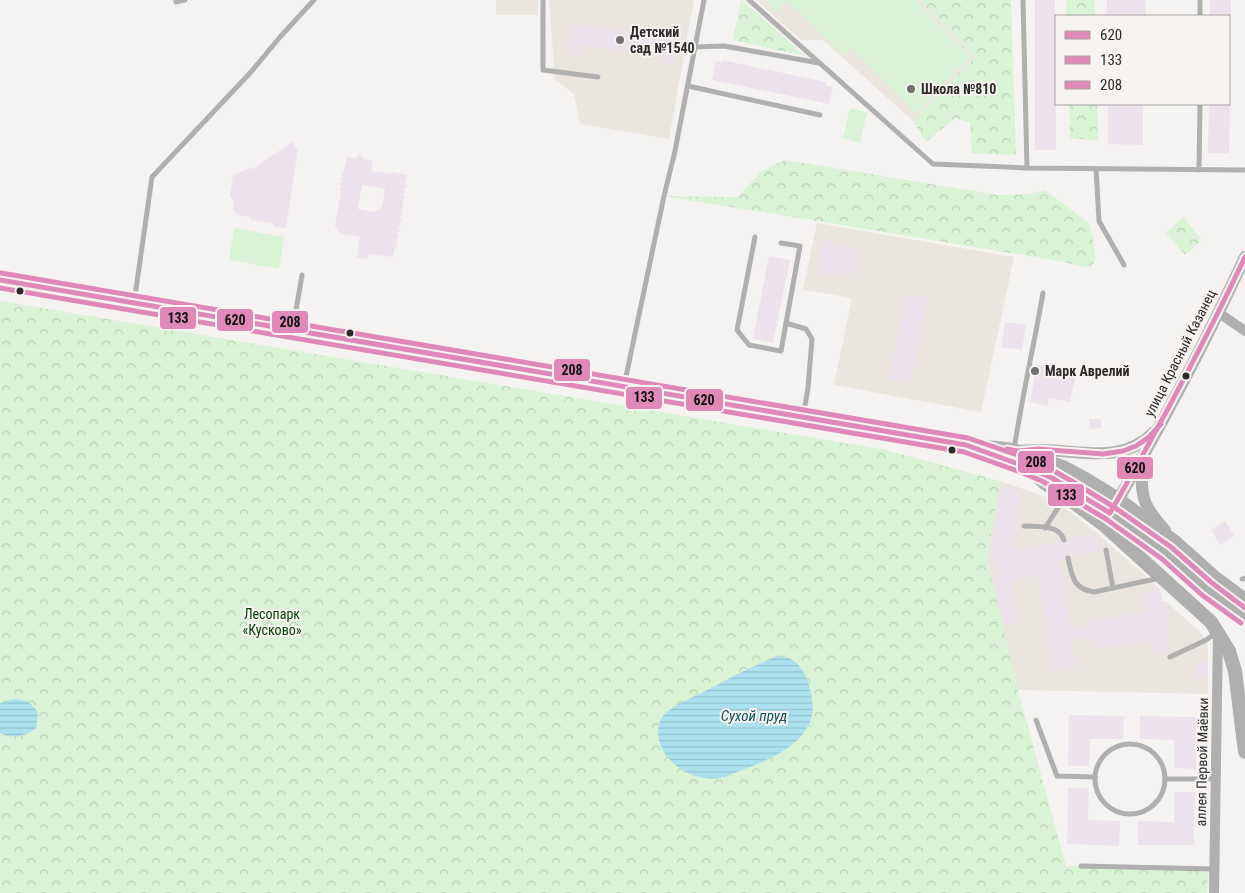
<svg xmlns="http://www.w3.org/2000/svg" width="1245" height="893" font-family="'Roboto Condensed',sans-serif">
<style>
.built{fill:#eae5df}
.green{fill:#daf2d6}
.forest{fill:url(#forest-crowns)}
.water{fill:url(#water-rules)}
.building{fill:#ece2eb;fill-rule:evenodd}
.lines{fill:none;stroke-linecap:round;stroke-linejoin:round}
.service{stroke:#b0b0b0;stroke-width:5}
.minor{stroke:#b0b0b0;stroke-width:10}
.tertiary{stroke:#b0b0b0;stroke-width:12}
.secondary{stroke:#afafaf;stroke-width:14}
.bus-1-casing{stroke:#f6f3f0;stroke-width:9}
.bus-2-casing{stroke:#f6f3f0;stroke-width:9}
.bus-3-casing{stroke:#f6f3f0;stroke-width:9}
.bus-1{stroke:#df89b9;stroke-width:5}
.bus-2{stroke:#df89b9;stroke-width:5}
.bus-3{stroke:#df89b9;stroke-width:5}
.poi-dot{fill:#727170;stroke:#f6f3f0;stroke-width:2}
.bus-dot{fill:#2c2b2a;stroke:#f6f3f0;stroke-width:2}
.labels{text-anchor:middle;stroke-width:4;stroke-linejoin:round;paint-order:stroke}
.poi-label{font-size:14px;font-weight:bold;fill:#2c2b2a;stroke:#f6f3f0;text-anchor:start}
.street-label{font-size:14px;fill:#2c2b2a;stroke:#f6f3f0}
.park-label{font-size:14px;fill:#004403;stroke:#f6f3f0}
.water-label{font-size:15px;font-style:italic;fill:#0d5161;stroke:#f6f3f0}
.line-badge{stroke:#f6f3f0;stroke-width:2}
.pale-badge-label{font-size:14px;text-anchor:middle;font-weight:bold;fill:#111}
</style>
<defs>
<pattern id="forest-crowns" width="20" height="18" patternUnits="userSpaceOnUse" patternTransform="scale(1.25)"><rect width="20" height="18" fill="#daf2d6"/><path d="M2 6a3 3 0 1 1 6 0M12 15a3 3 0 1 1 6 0" fill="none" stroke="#bbd0b8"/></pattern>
<pattern id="water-rules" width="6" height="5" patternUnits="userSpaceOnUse" patternTransform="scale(1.25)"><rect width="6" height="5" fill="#ace2f0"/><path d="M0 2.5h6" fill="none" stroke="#94c2ce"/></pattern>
</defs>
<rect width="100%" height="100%" fill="#f5f3f1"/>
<g class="built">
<rect x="496" y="0" width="42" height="15"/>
<polygon points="549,0 694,0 669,139 580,124 574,94 555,80"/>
<polygon points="756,0 920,0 975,57 913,121 823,40 801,40"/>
<polygon points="817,223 1014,257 981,412 834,385 852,298 803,290"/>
<polygon points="1000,481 1041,495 1065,508 1097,533 1160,589 1162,601 1165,601 1200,632 1206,640 1208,649 1208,694 1018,690 987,559"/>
</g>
<g class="green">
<polygon points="765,0 916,0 971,56 916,113 851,48 844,56 788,1 777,12"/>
<polygon points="850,108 867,112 860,143 843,138"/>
<polygon points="234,228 284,237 279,269 229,260"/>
</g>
<g class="forest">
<polygon points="741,0 742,0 805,56 733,40"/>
<polygon points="920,0 1011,0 1016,155 972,153 970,123 955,118 926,142 913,121 975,57"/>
<polygon points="1066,0 1094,0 1095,16 1067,16"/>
<polygon points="1069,104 1097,104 1098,141 1070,138"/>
<polygon points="785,160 998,195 1030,194 1045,190 1089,223 1093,236 1095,258 1093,265 1087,267 1047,259 664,196 737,197 762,171"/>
<polygon points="1183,217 1202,240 1185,255 1166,233"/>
<polygon points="0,301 886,450 1000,481 987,559 1018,690 1066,866 1208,869 1207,893 0,893"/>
</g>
<g class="water">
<path d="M 777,656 C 781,657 785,657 789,658 C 799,663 806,674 809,685 C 812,696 815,711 810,722 C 796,753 758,763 730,775 C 701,787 661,766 658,734 C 658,727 659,722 663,716 C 672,706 687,700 699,694 C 725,681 750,667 777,656 Z"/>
<path d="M 14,699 L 28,701 L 38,712 L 36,728 C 26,736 13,740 0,733 L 0,703 Z"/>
</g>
<g class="building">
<polygon points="1035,0 1055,0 1056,150 1035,150"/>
<polygon points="1107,0 1145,0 1146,16 1107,16"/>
<rect x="1210" y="0" width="21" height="16"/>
<polygon points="571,24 677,36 674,65 663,63 663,55 579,46 578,55 568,54"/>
<polygon points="722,60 826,82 825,85 833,87 829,104 712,80 716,61 722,63"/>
<polygon points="1108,104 1143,104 1143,145 1108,144"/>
<polygon points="1209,104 1230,104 1229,153 1208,153"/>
<polygon points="292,142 298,149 286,228 275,227 272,223 251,220 249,217 236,215 233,209 234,201 230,196 233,176 249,168 253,169"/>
<path d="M 359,153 L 363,159 L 373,161 L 371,171 L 392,174 L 392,172 L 407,175 L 405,183 L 408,186 L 404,189 L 406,192 L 403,194 L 405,198 L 402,200 L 404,204 L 402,205 L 403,209 L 401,211 L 403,215 L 400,217 L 402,220 L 399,222 L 401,226 L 398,228 L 400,231 L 397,233 L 399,237 L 396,239 L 398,243 L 395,244 L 397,248 L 394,250 L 393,257 L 368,254 L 367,259 L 357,257 L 360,237 L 341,234 L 335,226 L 341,192 L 339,189 L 342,187 L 339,183 L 342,181 L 340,178 L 343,176 L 341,173 L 344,171 L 347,157 L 356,158 ZM 362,185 L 385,189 L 382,207 L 374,212 L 358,209 Z"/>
<polygon points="822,240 833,241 832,245 857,248 854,275 829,272 828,276 817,275"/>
<polygon points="769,256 790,260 773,343 753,339"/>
<polygon points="906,294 928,298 911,383 889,379"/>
<polygon points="1005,322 1026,325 1022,350 1001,347"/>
<polygon points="1037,364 1057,368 1056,374 1075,378 1070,402 1049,398 1048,406 1030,402"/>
<polygon points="1089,419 1101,419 1101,428 1090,429"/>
<polygon points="1001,487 1021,490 1012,551 1060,541 1062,544 1066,544 1068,542 1068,539 1097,533 1101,551 1072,557 1071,555 1068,554 1065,555 1064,559 1059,560 1071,630 1090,627 1089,621 1144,612 1141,592 1160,589 1162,601 1165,601 1171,635 1168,636 1170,651 1152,654 1149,641 1094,650 1092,637 1072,640 1076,668 1053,671 1038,575 1010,580 1018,624 1003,626 994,574 998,574 993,554 991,555"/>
<polygon points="1225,521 1234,536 1220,545 1211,530"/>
<rect x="1196" y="662" width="12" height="16"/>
<polygon points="1069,715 1124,716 1123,739 1090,739 1089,766 1068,766"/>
<polygon points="1140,716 1196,717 1196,769 1174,768 1174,740 1140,739"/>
<polygon points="1068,788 1089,788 1088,820 1120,821 1119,846 1067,844"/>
<polygon points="1174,792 1195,792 1194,845 1138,845 1138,821 1174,822"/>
</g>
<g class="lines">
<g class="service">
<polyline points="176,0 176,2 185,0"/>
<polyline points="543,0 543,70 598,77"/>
<polyline points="749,0 933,164 1027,168"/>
<polyline points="1023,0 1027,168 1245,170"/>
<polyline points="1200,16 1200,0"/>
<polyline points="695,47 724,46 819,63"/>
<polyline points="688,86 820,115"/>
<polyline points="1096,169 1099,221 1124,265"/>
<polyline points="1199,170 1200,104"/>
<polyline points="755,237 737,330 749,345 781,351 800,246 781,243"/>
<polyline points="134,303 152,177 251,72 280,37 314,0"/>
<polyline points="786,323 806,329 812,339 808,388 803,417"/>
<polyline points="293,328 302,275"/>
<polyline points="624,386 664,196 675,151 704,0"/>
<path d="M 1014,450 C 1022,397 1034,345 1043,293"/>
<path d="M 1024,526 C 1038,527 1059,524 1064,540"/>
<polyline points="1045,528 1065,497"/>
<polyline points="1106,550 1113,588"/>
<path d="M 1068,558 C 1072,576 1073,589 1094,592 L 1160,578"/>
<polyline points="1242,579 1245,578"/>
<polyline points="1170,657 1206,640 1216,633"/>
<polyline points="1036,720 1057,776 1095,777"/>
<circle cx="1130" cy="779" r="35"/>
<polyline points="1165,779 1216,779"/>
<polyline points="1081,866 1214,869"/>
</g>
<g class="minor">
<polyline points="1219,313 1245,331"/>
<polyline points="1214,893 1218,633"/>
</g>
<g class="tertiary">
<path d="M 1018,451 C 1024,451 1031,450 1037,450 C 1079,449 1121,466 1154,432"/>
<path d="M 1143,460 C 1140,494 1141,504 1165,530"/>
<path d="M 1114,507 C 1161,426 1205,343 1245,257"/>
</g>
<g class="secondary">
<polyline points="0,280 950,443 1014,450 1063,467 1087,480 1118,499 1175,542 1214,577 1245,600"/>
<polyline points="986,452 1034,470"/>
<polyline points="1026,466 1046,484 1073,502 1104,525 1211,622 1229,651 1235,671 1245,752"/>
<polyline points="1062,484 1110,513 1167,553 1207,589 1245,617"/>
</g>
<g class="bus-1-casing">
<g id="bus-1">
<path d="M 0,280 L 966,445 L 1024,466 L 1052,478 L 1110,513 C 1158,429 1204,344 1245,257"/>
<polyline points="1007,449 1018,451 1038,449 1103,454 1123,451 1136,446 1149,437 1161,424"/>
</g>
</g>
<g class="bus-2-casing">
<polyline id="bus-2" points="0,288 964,452 1023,473 1042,481 1106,519 1162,559 1202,595 1241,623"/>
</g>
<g class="bus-3-casing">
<polyline id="bus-3" points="1,273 968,438 1029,459 1049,468 1075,483 1114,507 1171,547 1212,583 1245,608"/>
</g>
<use href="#bus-1" class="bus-1"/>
<use href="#bus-2" class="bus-2"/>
<use href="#bus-3" class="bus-3"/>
</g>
<g class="poi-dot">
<circle cx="620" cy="40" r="5"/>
<circle cx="911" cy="89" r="5"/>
<circle cx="1035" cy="371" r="5"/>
</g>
<g class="bus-dot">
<circle cx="20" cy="291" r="4.5"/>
<circle cx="350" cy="333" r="4.5"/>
<circle cx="1186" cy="376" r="4.5"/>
<circle cx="952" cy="450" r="4.5"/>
</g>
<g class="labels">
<g class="poi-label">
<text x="630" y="37">Детский<tspan x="630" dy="16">сад №1540</tspan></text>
<text x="921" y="94">Школа №810</text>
<text x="1045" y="376">Марк Аврелий</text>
</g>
<g class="street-label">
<text transform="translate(1180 353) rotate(-63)" y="5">улица Красный Казанец</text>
<text transform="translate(1202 762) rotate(-89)" y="5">аллея Первой Маёвки</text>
</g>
<g class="park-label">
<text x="272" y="619">Лесопарк<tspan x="272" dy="16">«Кусково»</tspan></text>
</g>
<g class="water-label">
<text x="754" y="721">Сухой пруд</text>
</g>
</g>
<g class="line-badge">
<rect x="159" y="306" width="38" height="24" rx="5" fill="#df89b9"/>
<rect x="216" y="308" width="38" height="24" rx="5" fill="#df89b9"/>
<rect x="271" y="310" width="38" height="24" rx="5" fill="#df89b9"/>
<rect x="553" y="358" width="38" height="24" rx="5" fill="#df89b9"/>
<rect x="625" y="386" width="38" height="24" rx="5" fill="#df89b9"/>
<rect x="685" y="388" width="39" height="24" rx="5" fill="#df89b9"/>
<rect x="1017" y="450" width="38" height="24" rx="5" fill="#df89b9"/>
<rect x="1116" y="456" width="38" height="24" rx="5" fill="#df89b9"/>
<rect x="1047" y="483" width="38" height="24" rx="5" fill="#df89b9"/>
</g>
<g class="pale-badge-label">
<text x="178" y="323">133</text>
<text x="235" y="325">620</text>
<text x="290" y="327">208</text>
<text x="572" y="375">208</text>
<text x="644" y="402">133</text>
<text x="704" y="405">620</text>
<text x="1036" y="467">208</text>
<text x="1135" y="473">620</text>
<text x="1066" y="500">133</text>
</g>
<rect x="1055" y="15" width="175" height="90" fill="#f6f3f0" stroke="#a5a3a1"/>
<rect x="1065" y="31" width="25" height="8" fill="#df89b9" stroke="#a5a3a1"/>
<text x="1100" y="40" font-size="15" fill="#2c2b2a">620</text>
<rect x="1065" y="56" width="25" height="8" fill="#df89b9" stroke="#a5a3a1"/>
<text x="1100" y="65" font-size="15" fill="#2c2b2a">133</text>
<rect x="1065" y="81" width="25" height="8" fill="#df89b9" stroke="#a5a3a1"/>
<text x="1100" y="90" font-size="15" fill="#2c2b2a">208</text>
</svg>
